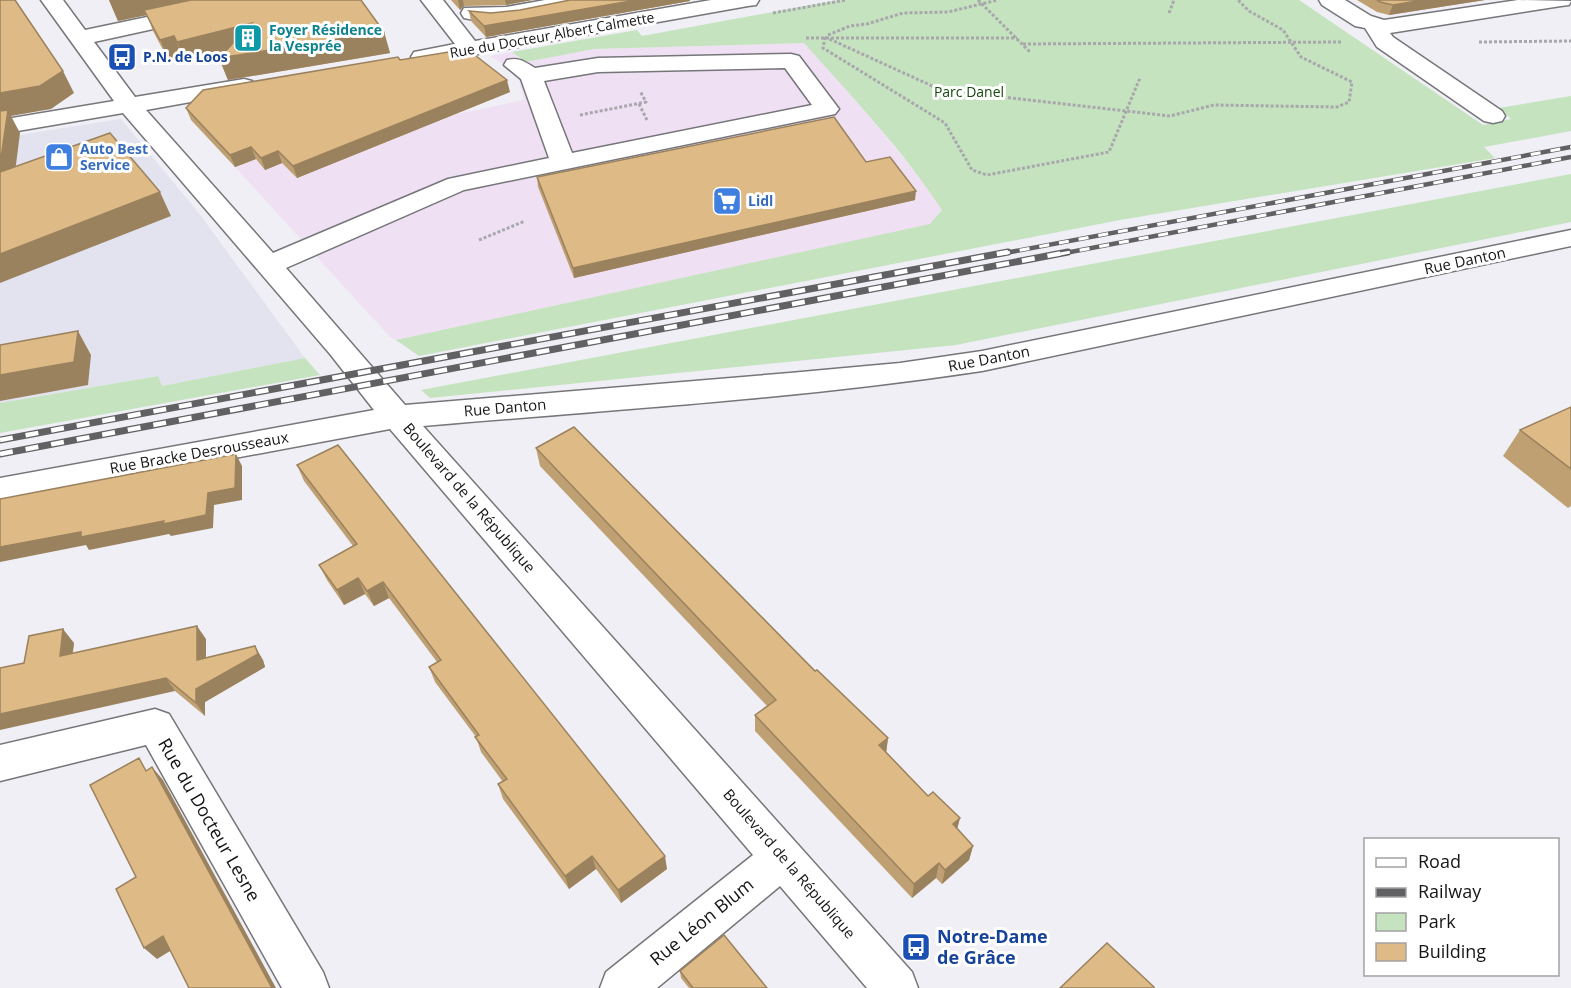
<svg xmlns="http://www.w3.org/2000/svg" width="1571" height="988" font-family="'Open Sans',sans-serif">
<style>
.commercial{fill:#efe0f3}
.built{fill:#e2e3ef}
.green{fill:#c5e3bf}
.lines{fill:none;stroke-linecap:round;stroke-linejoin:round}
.minor-casing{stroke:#76767a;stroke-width:3}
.path{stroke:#a8a8ac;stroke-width:3;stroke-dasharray:3 2;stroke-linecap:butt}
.minor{fill:#fff;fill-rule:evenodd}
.rail-far1-casing{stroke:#616164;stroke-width:4.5}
.rail-casing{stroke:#616164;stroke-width:7}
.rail-far1{stroke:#fff;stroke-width:3;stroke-dasharray:10;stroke-linecap:butt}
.rail{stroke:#fff;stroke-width:4.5;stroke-dasharray:13;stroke-linecap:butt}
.wall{fill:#bfa073}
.shaded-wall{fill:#9b825e}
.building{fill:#deba86;stroke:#9b825e;stroke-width:1.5}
.labels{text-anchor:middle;stroke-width:6;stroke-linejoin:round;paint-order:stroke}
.far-culture-label{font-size:14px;font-weight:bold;fill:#0d838f;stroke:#fff;text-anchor:start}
.far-street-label{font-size:14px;fill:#161617;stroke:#fff}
.far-transit-label{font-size:14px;font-weight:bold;fill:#164399;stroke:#fff;text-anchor:start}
.far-park-label{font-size:14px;fill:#144b09;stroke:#fff}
.far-shop-label{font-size:14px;font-weight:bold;fill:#366cbe;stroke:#fff;text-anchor:start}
.street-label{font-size:15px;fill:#161617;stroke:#fff}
.near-street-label{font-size:18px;fill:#161617;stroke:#fff}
.near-transit-label{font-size:18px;font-weight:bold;fill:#164399;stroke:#fff;text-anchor:start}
</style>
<rect width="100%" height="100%" fill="#efeff5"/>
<polygon class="commercial" points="804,43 864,110 927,187 942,209 931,224 396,340 390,337 235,167 274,153 365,150 457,114 524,100 517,73 490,56 512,52 526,62 594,49"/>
<polygon class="built" points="121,119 198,212 305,358 162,386 157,376 0,403 0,138"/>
<g class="green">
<path d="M 838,0 L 1299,0 L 1483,125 L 1511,119 L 1499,108 L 1571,96 L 1571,131 L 1484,147 L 1495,158 L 1120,220 L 419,356 L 396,340 L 930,224 L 942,210 C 902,149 852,97 804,43 L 594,49 L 526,62 L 512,52 L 637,30 L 642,36 Z"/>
<polygon points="1571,174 1571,222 956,345 430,398 421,390"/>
<polygon points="305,358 320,375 0,433 0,403 158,376 162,386"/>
</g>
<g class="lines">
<g class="minor-casing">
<g id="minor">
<path d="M 41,0 L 63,0 L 85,30 L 228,0 L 269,0 L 266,5 L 258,6 L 94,42 L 135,97 L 244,79 L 252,81 L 256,86 L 252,91 L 146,110 L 273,253 L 448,179 L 549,158 L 521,79 L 504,65 L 507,60 C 519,57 525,62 535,68 L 598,58 L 791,54 L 799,56 L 839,109 L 835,114 L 464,190 L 286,268 L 405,405 L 790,373 L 900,363 L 982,351 L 1571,230 L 1571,246 L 982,371 C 797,399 609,410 423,426 L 912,972 L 918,988 L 867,988 L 780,886 L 657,988 L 600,988 L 606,972 L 753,855 L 390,429 L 0,502 L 0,478 L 374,410 L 330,354 L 123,113 L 0,134 L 0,120 L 114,101 ZM 785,68 L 812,105 L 572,153 L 544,81 L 598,72 Z"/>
<polygon points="421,0 443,0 475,41 711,0 759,0 756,5 748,6 422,64 414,62 411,57 414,52 455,44"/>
<path d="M 545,0 L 590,0 L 587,5 L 579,6 C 542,14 502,27 464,18 L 461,13 L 464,8 L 506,7 Z"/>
<polygon points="1319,0 1345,0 1371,16 1384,20 1518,0 1571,1 1569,5 1561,6 1390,33 1393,37 1502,111 1505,116 1502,121 1493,123 1484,121 1377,47 1365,28 1355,26 1322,5"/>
<polygon points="155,709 169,714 323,972 329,988 282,988 146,745 0,781 0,745"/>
</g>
</g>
<g class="path">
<polyline points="978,0 1030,52"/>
<polyline points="773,13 846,0"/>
<polyline points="1169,13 1174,0"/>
<polyline points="828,35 850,26 867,24 903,13 948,12 998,0"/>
<polyline points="825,37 941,90 1170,116 1214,105 1337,107 1349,102 1352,82 1301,57 1283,30 1249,11 1238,0"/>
<polyline points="825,37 823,48 945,123 972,170 987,175 1109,152 1140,78"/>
<polyline points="806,38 1017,38"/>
<polyline points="1479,42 1571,41"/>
<polyline points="1023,44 1342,42"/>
<polyline points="639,104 647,120"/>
<polyline points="580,115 646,102 640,91"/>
<polyline points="479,240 525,221"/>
</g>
<use href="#minor" class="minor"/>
<g class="rail-far1-casing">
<g id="rail-far1">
<polyline points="1000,254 1571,147"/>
<polyline points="1060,254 1571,157"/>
</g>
</g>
<g class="rail-casing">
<g id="rail">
<polyline points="0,440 1008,252"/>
<polyline points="0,454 1068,252"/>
</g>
</g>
<use href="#rail-far1" class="rail-far1"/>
<use href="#rail" class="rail"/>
</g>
<g class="wall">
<polygon points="109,0 384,32 390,53 228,80 219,58 223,55 186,64 183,58 169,61 153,31 147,15 118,21"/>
<polygon points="451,0 532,0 506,5 464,6 460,10"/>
<polygon points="570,0 690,0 690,1 486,37 471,21 469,11 491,13 520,10"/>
<polygon points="1357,0 1485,0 1389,15 1377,12"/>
<polygon points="400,60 510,92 297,178 282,163 265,170 256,159 235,167 191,120 186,108"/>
<polygon points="866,162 915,200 574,278 538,187 537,177"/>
<polygon points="1571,407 1571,506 1568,508 1503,456 1520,430"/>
<polygon points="536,448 815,671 888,738 886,752 928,796 960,818 957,829 973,846 969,860 942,884 936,878 912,898 755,731 755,715 767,706 540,466"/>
<polygon points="297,465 667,869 621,903 596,869 569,889 503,799 498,784 503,782 481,752 476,737 435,682 429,667 437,662 389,598 374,606 365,594 344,605 327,580 319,565 353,546 304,481"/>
<polygon points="206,639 206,658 263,660 265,667 205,702 205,716 175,691 24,663 74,643 73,653"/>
<polygon points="680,971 767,988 689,988 681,978"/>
</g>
<g class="shaded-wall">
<polygon points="109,0 217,0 144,10 147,15 118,21"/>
<polygon points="458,0 463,0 464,6 460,10"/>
<polygon points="505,0 532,0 506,5"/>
<polygon points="637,0 690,0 690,1 486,37 484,26"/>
<polygon points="1423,0 1485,0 1389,15 1393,5"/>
<polygon points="252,23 260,45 186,64 177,42"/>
<polygon points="384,32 390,53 228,80 219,58"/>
<polygon points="174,36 183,58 169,61 160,40"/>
<polygon points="63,71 74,93 51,109 11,116 20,133 12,196 0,175 0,93"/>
<polygon points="507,80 510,92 297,178 293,166"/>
<polygon points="251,147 256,159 235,167 230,155"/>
<polygon points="278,151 282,163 265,170 261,158"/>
<polygon points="916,191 915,200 574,278 573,268"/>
<polygon points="160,192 171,216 0,283 0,254"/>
<polygon points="78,331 91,355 88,385 0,401 0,375"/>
<polygon points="236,454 242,466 242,500 214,505 213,528 171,536 169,534 89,550 86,545 0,562 0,547 208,493"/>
<polygon points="358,578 365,594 344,605 337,590"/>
<polygon points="383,582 389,598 374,606 367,591"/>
<polygon points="197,626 206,639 206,673 197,660"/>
<polygon points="63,629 74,643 70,669 60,656"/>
<polygon points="255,646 263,660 265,667 205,702 205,716 196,703 196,689"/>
<polygon points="166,678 175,691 0,730 0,714"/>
<polygon points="888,738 886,754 879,745"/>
<polygon points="152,767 163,780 276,988 272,988"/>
<polygon points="960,818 956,833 953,824"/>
<polygon points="973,846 969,860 942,884 945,870"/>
<polygon points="592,856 596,869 569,889 565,876"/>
<polygon points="665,856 667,869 621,903 618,890"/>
<polygon points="939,863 936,878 912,898 914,884"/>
<polygon points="163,936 175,948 157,959 144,948"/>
</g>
<g class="building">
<polygon points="0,0 15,0 63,71 40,86 0,93"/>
<polygon points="191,0 361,0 384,32 219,58 252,23 177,42 174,36 160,40 144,10"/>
<polygon points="570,0 637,0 484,26 469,11 491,13 520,10"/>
<polygon points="1377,0 1423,0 1393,5 1380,2"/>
<polygon points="467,49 507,80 293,166 278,151 261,158 251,147 230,155 186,108 203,90 398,57 400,60"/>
<polygon points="8,110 0,165 0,111"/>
<polygon points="834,117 866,162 890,157 916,191 573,268 537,177"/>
<polygon points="110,133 160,192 0,254 0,172"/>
<polygon points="78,331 74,362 0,375 0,345"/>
<polygon points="1571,407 1571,469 1520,430"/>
<polygon points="574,427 815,671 817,670 888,738 879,745 928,796 933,792 960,818 953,824 973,846 945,870 939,863 914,884 755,715 776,700 536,448"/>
<polygon points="338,445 665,856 618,890 592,856 565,876 498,784 507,779 475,737 479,735 429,667 441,660 383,582 367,591 358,578 337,590 319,565 357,544 297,465"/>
<polygon points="236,454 235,488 208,493 206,515 163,524 164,521 81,537 81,532 0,547 0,499"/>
<polygon points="197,626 197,660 255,646 258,654 196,689 196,703 166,678 0,714 0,668 24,663 29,636 63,629 60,656"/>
<polygon points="139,758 146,771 152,767 272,988 189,988 163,936 144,948 116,889 136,877 90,785"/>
<polygon points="724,935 767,988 693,988 680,971"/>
<polygon points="1107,943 1154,987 1153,988 1060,988"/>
</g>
<defs>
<g id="building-square" transform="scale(1.5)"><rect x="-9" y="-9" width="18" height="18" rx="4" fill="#0f9aa8" stroke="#fff"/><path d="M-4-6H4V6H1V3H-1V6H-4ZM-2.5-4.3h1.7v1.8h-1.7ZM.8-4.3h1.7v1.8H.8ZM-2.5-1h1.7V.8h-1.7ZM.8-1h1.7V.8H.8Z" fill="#fff"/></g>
<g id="bus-square" transform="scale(1.5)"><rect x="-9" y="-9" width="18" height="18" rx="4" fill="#1a4fb4" stroke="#fff"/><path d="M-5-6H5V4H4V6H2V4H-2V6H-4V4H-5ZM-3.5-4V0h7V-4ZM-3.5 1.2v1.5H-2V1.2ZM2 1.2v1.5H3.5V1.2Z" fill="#fff"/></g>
<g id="shop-square" transform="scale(1.5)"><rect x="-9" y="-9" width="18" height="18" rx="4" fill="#3f7fe0" stroke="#fff"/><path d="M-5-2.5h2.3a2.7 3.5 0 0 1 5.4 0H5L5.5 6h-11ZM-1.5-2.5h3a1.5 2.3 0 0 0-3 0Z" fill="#fff"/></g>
<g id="supermarket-square" transform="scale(1.5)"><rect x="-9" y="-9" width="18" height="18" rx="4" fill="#3f7fe0" stroke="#fff"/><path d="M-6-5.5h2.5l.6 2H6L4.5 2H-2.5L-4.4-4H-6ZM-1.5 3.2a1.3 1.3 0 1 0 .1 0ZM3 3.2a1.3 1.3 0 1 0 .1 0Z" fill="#fff"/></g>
</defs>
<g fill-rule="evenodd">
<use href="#building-square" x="248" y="38"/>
<use href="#bus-square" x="122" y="57"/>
<use href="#shop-square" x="59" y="157"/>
<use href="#supermarket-square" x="727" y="201"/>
<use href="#bus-square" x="916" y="947"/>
</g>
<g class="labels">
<g class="far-culture-label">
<text x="269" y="35">Foyer Résidence<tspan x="269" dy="16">la Vesprée</tspan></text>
</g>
<g class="far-street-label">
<text transform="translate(552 35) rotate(-10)" y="5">Rue du Docteur Albert Calmette</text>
</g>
<g class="far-transit-label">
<text x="143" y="62">P.N. de Loos</text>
</g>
<g class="far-park-label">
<text x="969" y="97">Parc Danel</text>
</g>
<g class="far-shop-label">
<text x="80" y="154">Auto Best<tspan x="80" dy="16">Service</tspan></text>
<text x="748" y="206">Lidl</text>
</g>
<g class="street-label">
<text transform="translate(1465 261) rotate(-12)" y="5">Rue Danton</text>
<text transform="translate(989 359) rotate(-11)" y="5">Rue Danton</text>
<text transform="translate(505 408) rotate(-5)" y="5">Rue Danton</text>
<text transform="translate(199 453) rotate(-10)" y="5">Rue Bracke Desrousseaux</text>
<text transform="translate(469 498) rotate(49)" y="5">Boulevard de la République</text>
<text transform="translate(789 864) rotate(49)" y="5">Boulevard de la République</text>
</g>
<g class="near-street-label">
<text transform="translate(209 820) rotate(60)" y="6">Rue du Docteur Lesne</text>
<text transform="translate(702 922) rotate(-39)" y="6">Rue Léon Blum</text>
</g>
<g class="near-transit-label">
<text x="937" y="943">Notre-Dame<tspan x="937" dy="21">de Grâce</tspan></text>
</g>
</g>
<rect x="1364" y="838" width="195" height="138" fill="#ffffff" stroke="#a2a2a2" stroke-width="1.5"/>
<rect x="1376" y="858" width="30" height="9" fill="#ffffff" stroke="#a2a2a2" stroke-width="1.5"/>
<text x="1418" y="868" font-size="18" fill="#161617">Road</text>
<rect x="1376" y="888" width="30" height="9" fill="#616164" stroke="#a2a2a2" stroke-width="1.5"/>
<text x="1418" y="898" font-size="18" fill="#161617">Railway</text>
<rect x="1376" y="913" width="30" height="18" fill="#c5e3bf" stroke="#a2a2a2" stroke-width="1.5"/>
<text x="1418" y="928" font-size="18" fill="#161617">Park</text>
<rect x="1376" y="943" width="30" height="18" fill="#deba86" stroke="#a2a2a2" stroke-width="1.5"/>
<text x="1418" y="958" font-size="18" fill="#161617">Building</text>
</svg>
